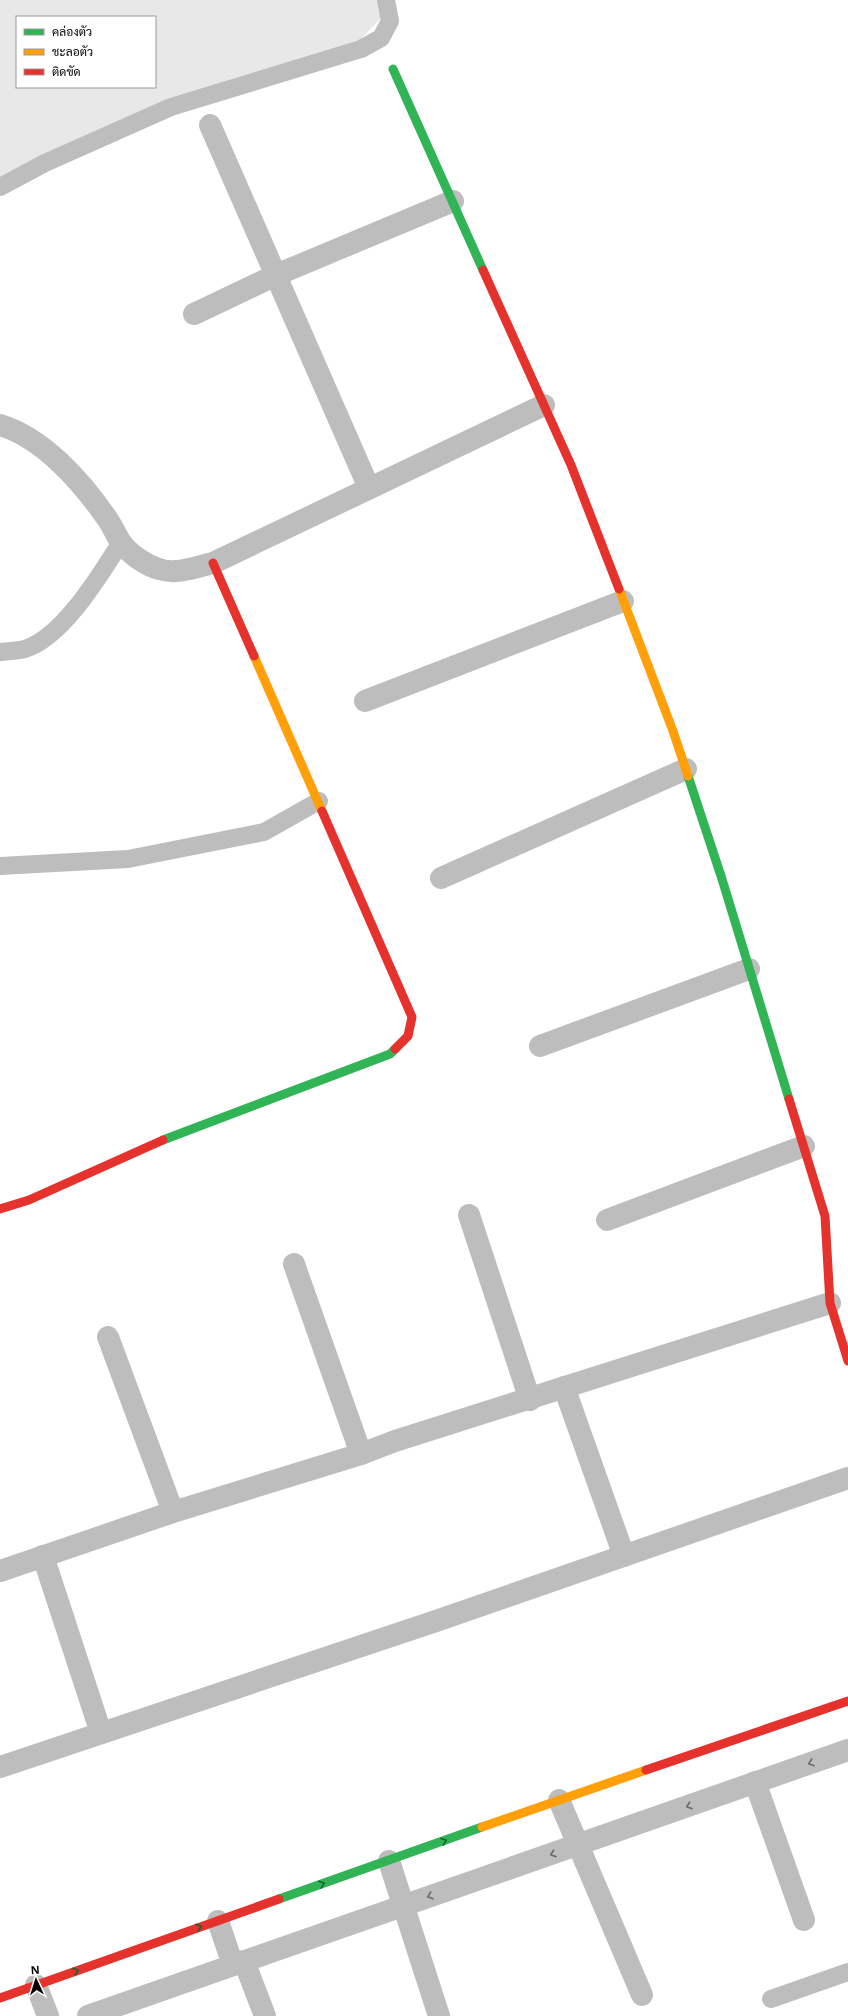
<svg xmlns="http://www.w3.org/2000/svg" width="848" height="2016" font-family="'Open Sans',Sarabun,sans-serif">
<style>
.green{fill:#e8e8e8;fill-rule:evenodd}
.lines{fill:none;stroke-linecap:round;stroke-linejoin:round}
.lane{stroke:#bdbdbd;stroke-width:18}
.street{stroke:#bdbdbd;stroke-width:22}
.fast{stroke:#30b455;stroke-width:9}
.slow{stroke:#ff9f0a;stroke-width:9}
.jam{stroke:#e5322d;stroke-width:9}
.oneway{stroke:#686868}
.oneway2{stroke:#1a632f}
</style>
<rect width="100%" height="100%" fill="#fff"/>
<path class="green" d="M 0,0 L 379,0 L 382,17 L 358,42 L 276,66 L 89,139 L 0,191 ZM 17,17 L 155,17 L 155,87 L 17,87 Z"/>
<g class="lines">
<g class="lane">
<polyline points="0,187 45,163 171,107 361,49 381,38 390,21 386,0"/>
<path d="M 0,652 C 8,651 17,651 25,649 C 63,637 100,575 121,542"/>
<polyline points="0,866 128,859 264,832 319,801"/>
<polyline points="771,1999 848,1972"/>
</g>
<g class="street">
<polyline points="210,125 369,488"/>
<polyline points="194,314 276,275 453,201"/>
<path d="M 0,425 C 43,438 81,481 106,517 C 112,525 115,533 120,541 C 128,553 145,565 159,569 C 176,575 196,567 213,563 L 544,405"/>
<polyline points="365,701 623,601"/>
<polyline points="441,878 686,769"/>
<polyline points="540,1046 749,969"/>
<polyline points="469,1215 530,1400"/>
<polyline points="607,1220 804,1146"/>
<polyline points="294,1264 361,1454"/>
<polyline points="108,1337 173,1512"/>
<polyline points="564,1387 624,1556"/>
<polyline points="43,1556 101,1733"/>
<polyline points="0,1571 173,1512 361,1454 395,1441 830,1303"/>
<polyline points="0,1767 436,1621 848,1478"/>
<polyline points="755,1782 804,1920"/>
<polyline points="559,1800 642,1995"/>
<polyline points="389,1861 439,2016"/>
<polyline points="218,1921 233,1965"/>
<polyline points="244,1961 265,2016"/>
<polyline points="36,1985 48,2016"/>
<polyline points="88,2016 848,1750"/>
</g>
<g class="fast">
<polyline points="393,69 483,270"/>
<polyline points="688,776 722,879 789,1099"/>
<polyline points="163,1140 390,1054 395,1049"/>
<polyline points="279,1899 482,1827"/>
</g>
<g class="slow">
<polyline points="619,589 673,731 688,776"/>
<polyline points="254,656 322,811"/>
<polyline points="482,1827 646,1770"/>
</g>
<g class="jam">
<polyline points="483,270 571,465 619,589"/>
<polyline points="213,563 254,656"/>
<polyline points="322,811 412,1017 408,1036 395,1049"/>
<polyline points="789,1099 825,1216 830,1303 848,1361"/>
<polyline points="0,1209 29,1200 163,1140"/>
<polyline points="646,1770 848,1701"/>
<polyline points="0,1998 279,1899"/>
</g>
</g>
<defs><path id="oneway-chevron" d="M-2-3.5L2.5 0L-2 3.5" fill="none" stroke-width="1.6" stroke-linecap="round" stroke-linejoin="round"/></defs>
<g class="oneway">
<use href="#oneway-chevron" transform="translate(811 1763) rotate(161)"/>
<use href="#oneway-chevron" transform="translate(689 1806) rotate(161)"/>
<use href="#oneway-chevron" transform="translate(553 1854) rotate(161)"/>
<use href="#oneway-chevron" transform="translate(430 1896) rotate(161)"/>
</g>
<g class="oneway2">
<use href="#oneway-chevron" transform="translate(444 1841) rotate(-20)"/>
<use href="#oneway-chevron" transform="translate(322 1884) rotate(-19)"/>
<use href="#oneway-chevron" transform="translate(199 1927) rotate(-19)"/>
<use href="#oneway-chevron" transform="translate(76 1971) rotate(-19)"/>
</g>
<rect x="16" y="16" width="140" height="72" fill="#ffffff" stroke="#999999"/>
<rect x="24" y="29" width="20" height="6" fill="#30b455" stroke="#999999"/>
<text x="52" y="36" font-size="12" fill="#000000">คล่องตัว</text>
<rect x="24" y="49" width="20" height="6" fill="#ff9f0a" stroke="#999999"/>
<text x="52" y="56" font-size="12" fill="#000000">ชะลอตัว</text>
<rect x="24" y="69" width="20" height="6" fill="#e5322d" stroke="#999999"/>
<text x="52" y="76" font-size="12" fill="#000000">ติดขัด</text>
<g transform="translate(36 1980) rotate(356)" stroke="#ffffff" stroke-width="3" paint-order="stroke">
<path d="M0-3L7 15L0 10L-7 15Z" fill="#000000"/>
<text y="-6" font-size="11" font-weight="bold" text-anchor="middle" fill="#000000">N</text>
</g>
</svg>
